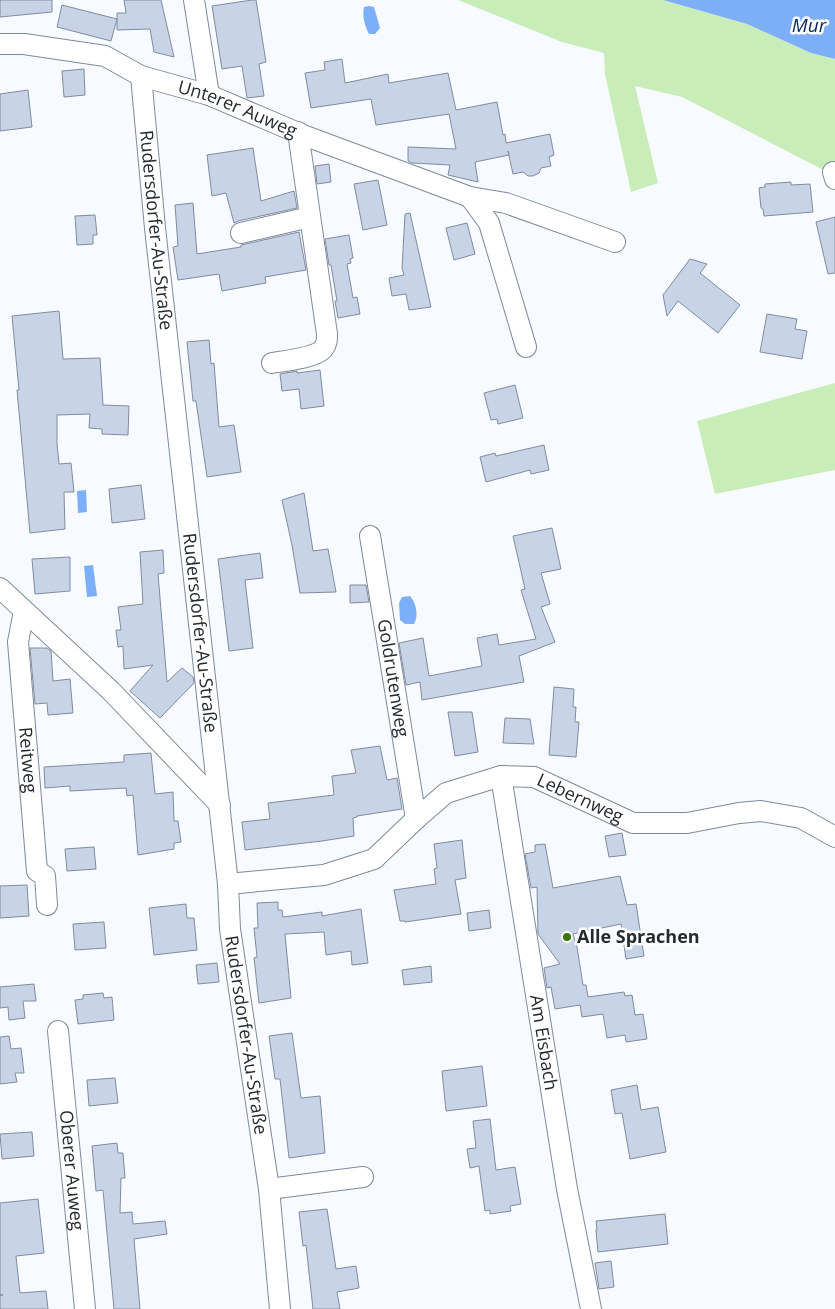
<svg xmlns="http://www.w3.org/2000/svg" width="835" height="1309" font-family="'Open Sans',sans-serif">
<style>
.green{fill:#c9edb9}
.water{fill:#7daff9}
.building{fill:#c7d4e7;stroke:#808c9e}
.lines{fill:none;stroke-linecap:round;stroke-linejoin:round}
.minor-casing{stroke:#7e8a9b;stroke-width:22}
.minor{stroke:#fff;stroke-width:20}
.poi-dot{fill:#377409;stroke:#fff;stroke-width:2}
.labels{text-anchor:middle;stroke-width:5;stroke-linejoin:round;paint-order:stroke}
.street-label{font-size:18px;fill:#252a31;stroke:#fff}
.poi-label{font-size:18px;font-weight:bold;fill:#252a31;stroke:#fff;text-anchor:start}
.water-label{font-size:19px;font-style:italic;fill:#0b2a58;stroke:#fff}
</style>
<rect width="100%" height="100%" fill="#f7fafe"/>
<g class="green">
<polygon points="458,0 663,0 747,24 811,53 835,59 835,176 682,97 635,86 658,183 631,192 605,74 604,53 562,42"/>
<polygon points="835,383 835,470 715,494 697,421"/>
</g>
<g class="water">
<polygon points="663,0 835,0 835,59 811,53 747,24"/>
<path d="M 369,6 L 374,7 L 380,28 L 375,34 L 369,34 C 365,27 362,16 364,7 Z"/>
<polygon points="86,490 87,512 78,513 77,491"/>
<polygon points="93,565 97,596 87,597 84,566"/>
<path d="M 410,596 C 416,603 419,615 414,624 L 405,624 L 400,620 L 399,603 L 402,597 Z"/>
</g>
<g class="building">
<polygon points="0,0 52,0 52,12 0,17"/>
<polygon points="124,0 161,0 174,57 154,52 150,29 117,30 117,13 126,13"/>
<polygon points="252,0 256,0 266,62 259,64 264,96 247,98 242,66 222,69 212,6"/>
<polygon points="62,5 117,19 111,41 57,27"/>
<polygon points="342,59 345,83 388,74 389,83 448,73 456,110 497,102 503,135 505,134 506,143 550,134 554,155 549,157 551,166 541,168 539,173 533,176 528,176 523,172 513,174 508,151 509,155 475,162 478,182 448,175 450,165 412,163 408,161 408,147 456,149 449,114 376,125 371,99 311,108 305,73 325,70 324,62"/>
<polygon points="84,69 85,95 64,97 62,71"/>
<polygon points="28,90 32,127 0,131 0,94"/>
<polygon points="253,148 261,201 294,191 297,208 238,221 234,223 226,193 212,196 207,155"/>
<polygon points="329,164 331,182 317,184 315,166"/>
<polygon points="378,180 387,225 363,230 354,184"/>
<polygon points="791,182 791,185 810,184 813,212 764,216 763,209 761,208 759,188 765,187 765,184"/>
<polygon points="193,203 197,254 241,247 241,245 299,232 306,270 265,277 266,283 222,291 219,274 178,280 173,247 178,246 175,205"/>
<polygon points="410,213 431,307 409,310 406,294 392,296 389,278 404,275 402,268 405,214"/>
<polygon points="95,215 97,235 93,235 93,244 77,245 75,216"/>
<polygon points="835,217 835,273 828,274 816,222"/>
<polygon points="467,223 475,254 454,260 446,228"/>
<polygon points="349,235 353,258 350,259 351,263 347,264 353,298 357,297 360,314 338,318 335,301 337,301 331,265 329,265 325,239"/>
<polygon points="690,259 707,264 700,273 740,305 718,333 678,301 667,316 663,295"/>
<polygon points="59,311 63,359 100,358 103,405 129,406 128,435 102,434 102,429 89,428 90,414 57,415 57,443 59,464 71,463 74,492 64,492 65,529 30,533 17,390 19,390 12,316"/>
<polygon points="767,314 797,319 795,329 807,331 802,359 760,352"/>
<polygon points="209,340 211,364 214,363 219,427 234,425 241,472 207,477 196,401 193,401 187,342"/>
<polygon points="320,370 324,406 301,409 299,389 282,391 280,374 297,371 297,373"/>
<polygon points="515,385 523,418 498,424 497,419 491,420 484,393"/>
<polygon points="544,445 549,470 531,474 530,470 486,482 480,457 495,453 496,456"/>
<polygon points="141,485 145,519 112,523 109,489"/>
<polygon points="304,493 313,551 328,549 336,592 300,593 292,545 282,500"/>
<polygon points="552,528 561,569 541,573 550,604 541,607 555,642 519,656 524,682 422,700 420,682 406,685 399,643 423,638 429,676 482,666 477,638 497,634 499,645 536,639 521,590 525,589 513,536"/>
<polygon points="163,550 164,573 158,574 167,682 182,668 193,677 194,683 160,718 130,691 153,665 124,669 123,646 118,647 116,630 121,630 118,607 143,604 140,552"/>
<polygon points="260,553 263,578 245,580 253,648 229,651 218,559"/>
<polygon points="70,557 70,591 35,594 32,559"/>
<polygon points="350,585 366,585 369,602 350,603"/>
<polygon points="30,648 47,648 51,651 53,681 70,679 73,713 48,715 47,703 35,704"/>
<polygon points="554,687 574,689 573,707 576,707 575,722 579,722 576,757 549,755"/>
<polygon points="448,712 472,712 478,752 455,756"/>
<polygon points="505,718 530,719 534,744 503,743"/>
<polygon points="380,746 387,780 397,778 402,809 357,816 357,817 353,818 354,836 322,841 245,850 242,822 270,819 268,803 334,795 332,776 356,773 351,750"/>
<polygon points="151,753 155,794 173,792 174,821 178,821 181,842 174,843 174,849 138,855 133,795 127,796 126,788 70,791 70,786 45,788 44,767 124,762 124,755"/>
<polygon points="622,833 626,855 609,857 605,836"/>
<polygon points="462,840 466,878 455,880 461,914 405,922 405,921 400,921 394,890 436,884 434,869 437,868 434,844"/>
<polygon points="545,844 553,888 620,876 627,905 636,904 644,956 626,959 621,924 573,934 577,947 583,985 586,985 588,997 624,992 625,996 632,995 635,1015 643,1014 647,1039 626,1042 625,1035 607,1038 603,1014 582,1017 580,1005 555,1009 551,987 547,988 544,968 560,964 538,934 537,887 531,888 525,854 535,852 535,845"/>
<polygon points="94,847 96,869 67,871 65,849"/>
<polygon points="27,885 29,916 0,918 0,886"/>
<polygon points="278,902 278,910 282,910 283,917 322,912 322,916 361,909 368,963 352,965 351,951 326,955 324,932 285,934 291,998 259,1003 254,958 257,957 254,928 258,928 257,903"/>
<polygon points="186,904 187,918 194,918 197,950 154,955 149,908"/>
<polygon points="489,910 491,928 469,931 467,913"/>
<polygon points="104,922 106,948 75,950 73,924"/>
<polygon points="217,963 219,982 198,984 196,965"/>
<polygon points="431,966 432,982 404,985 402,970"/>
<polygon points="34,984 36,1001 23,1001 25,1018 9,1020 8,1007 0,1008 0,987"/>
<polygon points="103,993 104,998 112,997 114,1020 78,1024 75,1000 83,999 83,995"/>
<polygon points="292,1033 301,1098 320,1096 325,1153 289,1158 280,1079 275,1079 269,1036"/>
<polygon points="9,1036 11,1049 21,1048 24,1073 15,1073 17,1082 0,1084 0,1037"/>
<polygon points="482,1066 487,1106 446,1111 442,1071"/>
<polygon points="115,1078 118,1103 89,1106 87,1080"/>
<polygon points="637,1085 641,1110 658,1107 666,1152 630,1159 622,1113 615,1114 611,1090"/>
<polygon points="490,1119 496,1170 515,1167 521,1204 510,1206 511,1211 490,1214 490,1210 485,1211 479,1166 470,1168 467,1149 476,1148 473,1121"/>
<polygon points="32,1132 34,1156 2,1159 0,1134"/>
<polygon points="117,1143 118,1153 123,1153 125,1178 121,1178 120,1213 132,1212 133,1224 165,1221 167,1234 134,1239 140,1309 114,1309 103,1190 96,1191 92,1146"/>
<polygon points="38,1199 44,1253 16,1256 20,1293 46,1291 48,1309 0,1309 0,1295 3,1295 0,1295 0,1203"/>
<polygon points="327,1209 336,1269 356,1266 359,1288 337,1292 340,1309 313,1309 306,1245 303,1246 299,1212"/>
<polygon points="665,1214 668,1244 598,1252 596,1230 597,1230 596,1221"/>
<polygon points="611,1261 614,1287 599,1289 595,1263"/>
</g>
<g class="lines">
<g class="minor-casing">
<g id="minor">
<polyline points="194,0 209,95"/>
<path id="s1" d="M 0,44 L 24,44 L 105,56 L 141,76 L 209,95 L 303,135 L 470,197 L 506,203 L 615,242"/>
<path id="s2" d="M 141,76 L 155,228 L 228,884 L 230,929 L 269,1189 L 280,1309"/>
<polyline points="833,172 835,179"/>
<polyline points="470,197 489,223 526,347"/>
<polyline points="241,233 310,217"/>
<path d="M 272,363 C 284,361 315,358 323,349 C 327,344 327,340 327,334 L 298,132"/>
<path id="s3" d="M 370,536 L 416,819"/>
<polyline points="0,588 111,691 220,805"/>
<path id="s4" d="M 24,611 L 18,642 L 37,871 L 45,876 L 47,905"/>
<path id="s5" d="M 501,776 L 567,1189 L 591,1309"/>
<path id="s6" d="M 228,884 L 324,875 L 374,859 L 416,819 L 446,793 L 501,776 L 534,777 L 633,823 L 687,823 L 739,813 L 761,811 L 801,818 L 835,837"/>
<path id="s7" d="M 58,1031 L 85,1309"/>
<polyline points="269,1189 363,1177"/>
</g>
</g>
<use href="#minor" class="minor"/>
</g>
<circle class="poi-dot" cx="567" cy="937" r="5"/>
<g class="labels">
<g class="street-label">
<text dy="6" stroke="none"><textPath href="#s1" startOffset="249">Unterer Auweg</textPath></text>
<text dy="6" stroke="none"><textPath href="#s2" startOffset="155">Rudersdorfer-Au-Straße</textPath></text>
<text dy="6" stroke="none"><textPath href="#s2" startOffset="560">Rudersdorfer-Au-Straße</textPath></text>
<text dy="6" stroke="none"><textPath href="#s3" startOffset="144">Goldrutenweg</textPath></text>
<text dy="6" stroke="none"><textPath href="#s4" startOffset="150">Reitweg</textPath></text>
<text dy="6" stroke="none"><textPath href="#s6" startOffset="388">Lebernweg</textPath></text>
<text dy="6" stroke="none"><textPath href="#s2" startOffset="965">Rudersdorfer-Au-Straße</textPath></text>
<text dy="6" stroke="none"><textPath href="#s5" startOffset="270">Am Eisbach</textPath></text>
<text dy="6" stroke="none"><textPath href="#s7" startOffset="140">Oberer Auweg</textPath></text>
</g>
<g class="poi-label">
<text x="577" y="943">Alle Sprachen</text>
</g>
<g class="water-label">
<text x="809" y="32">Mur</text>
</g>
</g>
</svg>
